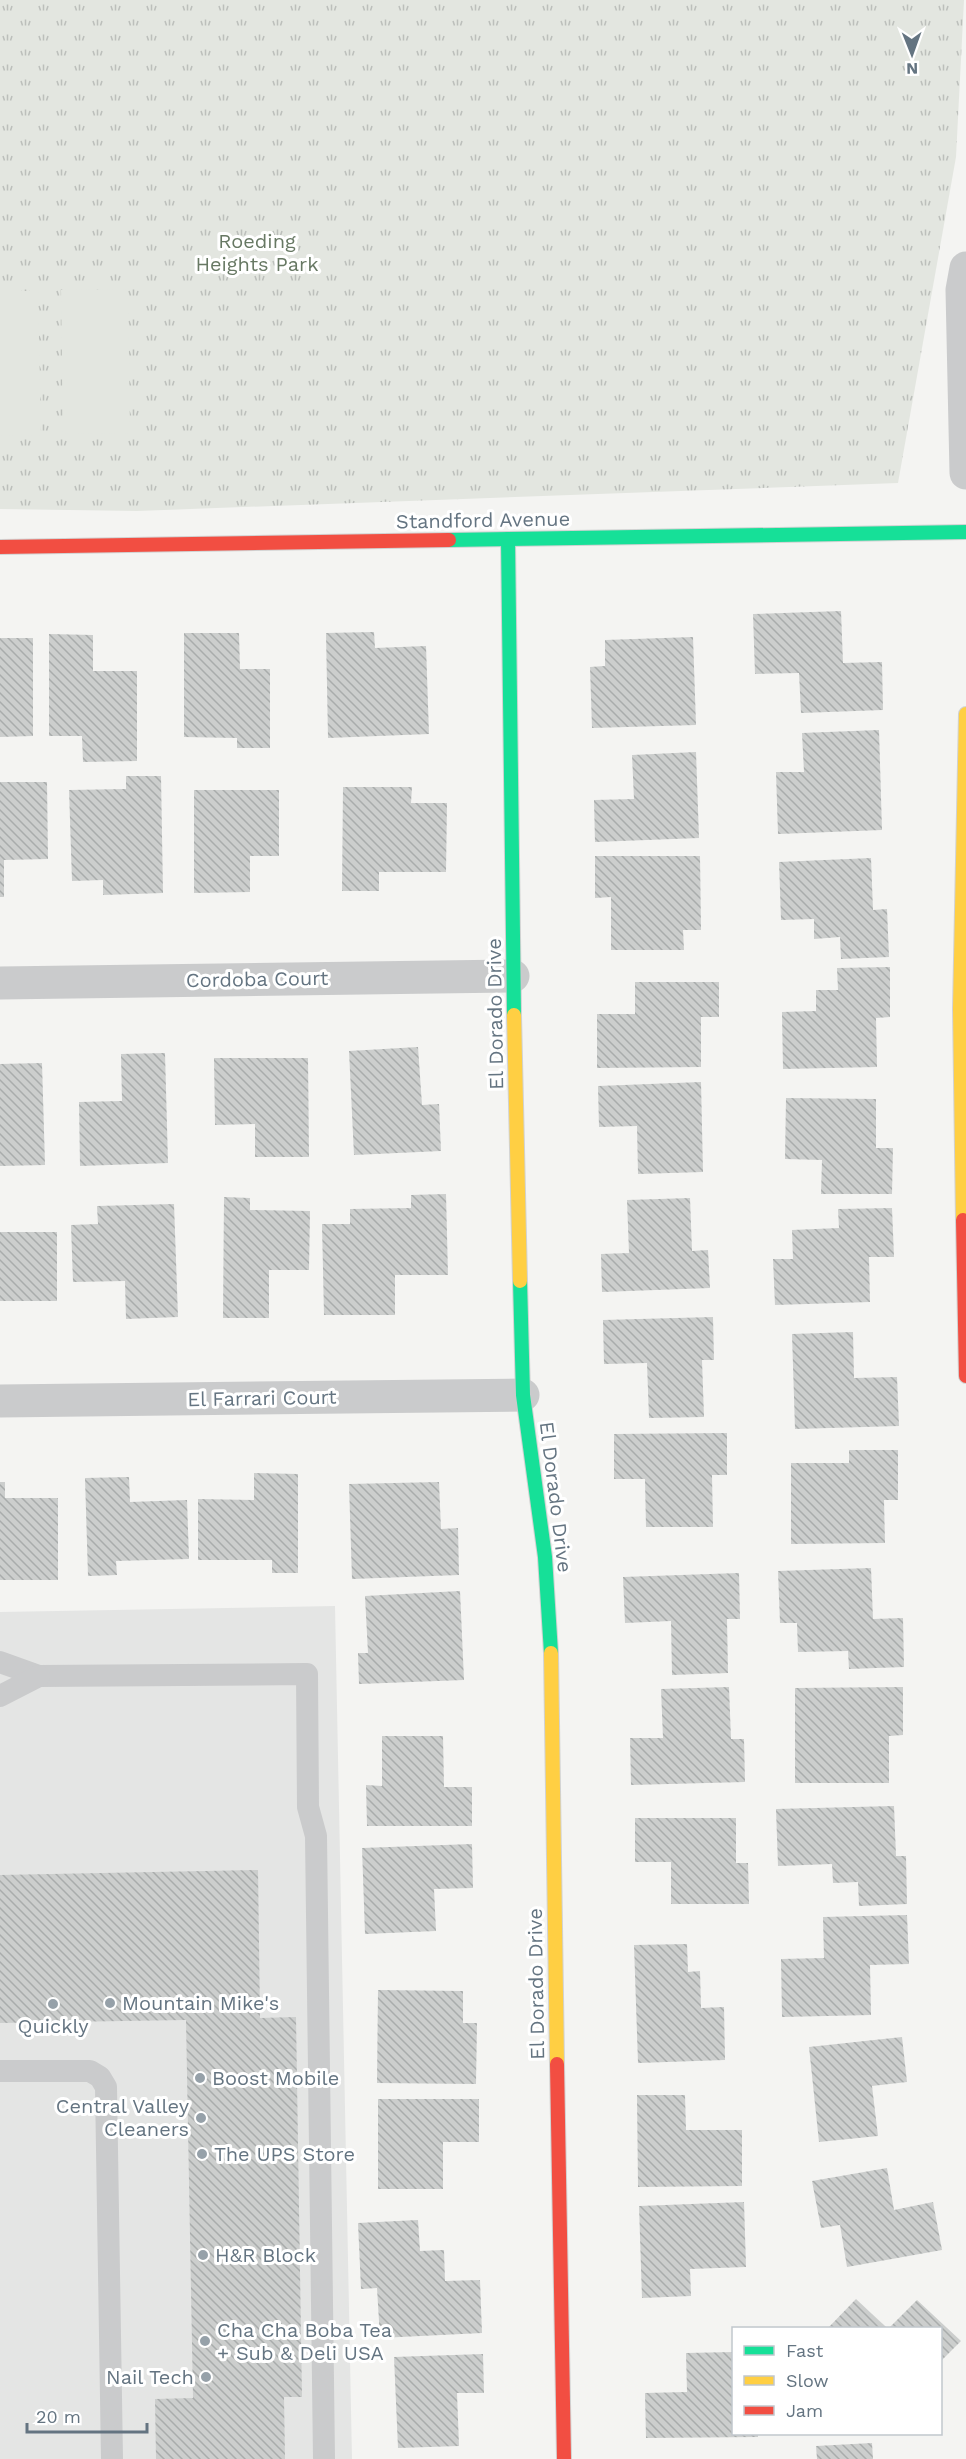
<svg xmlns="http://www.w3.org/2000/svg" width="966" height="2459" font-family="'Work Sans',sans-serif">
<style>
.built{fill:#e4e5e4}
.park{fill:url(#park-tufts)}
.pitch{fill:#e3e6e0}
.building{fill:url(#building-back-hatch)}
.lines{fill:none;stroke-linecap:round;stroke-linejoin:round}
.fast-casing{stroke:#d1d2d2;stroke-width:16}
.slow-casing{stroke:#d1d2d2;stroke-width:16}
.jam-casing{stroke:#d1d2d2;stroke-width:16}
.lane{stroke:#cacbcc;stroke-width:22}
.street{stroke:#cacbcc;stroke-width:33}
.fast{stroke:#16e098;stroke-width:14}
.slow{stroke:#ffcf43;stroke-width:14}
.jam{stroke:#f24e42;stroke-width:14}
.poi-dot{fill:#96a1a9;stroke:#fff;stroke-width:2}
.labels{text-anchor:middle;stroke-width:6;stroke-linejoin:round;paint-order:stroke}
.park-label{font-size:20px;fill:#677863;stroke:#fff}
.street-label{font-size:20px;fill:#647481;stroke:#fff}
.poi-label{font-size:20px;fill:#647481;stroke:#fff;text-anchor:start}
</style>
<defs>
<pattern id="park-tufts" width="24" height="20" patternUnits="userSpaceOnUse" patternTransform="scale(1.5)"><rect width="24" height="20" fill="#e3e6e0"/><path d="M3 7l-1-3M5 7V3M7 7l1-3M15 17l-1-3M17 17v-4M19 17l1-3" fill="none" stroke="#bcbfbb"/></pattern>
<pattern id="building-back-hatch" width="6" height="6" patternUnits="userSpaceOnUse" patternTransform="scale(1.5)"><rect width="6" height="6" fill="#cccecd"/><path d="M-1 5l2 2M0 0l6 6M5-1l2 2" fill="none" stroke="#a9acac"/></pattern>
</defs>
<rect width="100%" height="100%" fill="#f4f4f2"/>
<polygon class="built" points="335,1606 352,2459 0,2459 0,1612"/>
<polygon class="park" points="0,0 964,0 956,157 898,483 137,511 0,509"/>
<g class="pitch">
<polygon points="128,289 130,433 63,434 61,290"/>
<polygon points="0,291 38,291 41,435 0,436"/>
</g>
<g class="building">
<polygon points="841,611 843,663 882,662 883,710 801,713 799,673 755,674 753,614"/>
<polygon points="374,632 375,648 426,646 429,734 328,738 326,633"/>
<polygon points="184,633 239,633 240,669 270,669 270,748 237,748 237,738 184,737"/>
<polygon points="49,634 93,635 93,671 137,671 137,761 83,762 82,736 49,736"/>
<polygon points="693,637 696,725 592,728 590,667 605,666 605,640"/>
<polygon points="0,638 33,638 33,736 0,737"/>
<polygon points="879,730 882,830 778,834 776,772 804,772 802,733"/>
<polygon points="696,752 699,838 595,842 594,800 634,799 632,755"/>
<polygon points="126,776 161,776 163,893 103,895 103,880 72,881 69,790 126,789"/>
<polygon points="0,782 47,782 48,859 4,860 4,897 0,897"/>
<polygon points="343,787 412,787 411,803 447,803 446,872 379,872 379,891 342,891"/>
<polygon points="194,790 279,790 279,856 250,856 250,892 194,893"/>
<polygon points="595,856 700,856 701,930 683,930 684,950 611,950 611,897 595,898"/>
<polygon points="871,858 873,910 887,909 889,957 841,959 840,937 814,939 814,919 781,920 779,862"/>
<polygon points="890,967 890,1017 876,1018 877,1067 783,1069 782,1012 816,1011 816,990 838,990 837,968"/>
<polygon points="635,982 719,982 719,1017 701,1017 701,1067 597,1068 597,1014 635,1014"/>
<polygon points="418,1047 422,1105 439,1104 441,1151 354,1155 349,1051"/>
<polygon points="165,1053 168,1163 80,1166 79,1102 122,1101 121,1054"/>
<polygon points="214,1058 308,1058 309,1157 255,1157 255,1124 215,1125"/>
<polygon points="42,1063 45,1165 0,1166 0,1064"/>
<polygon points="701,1082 703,1172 638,1174 637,1126 599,1127 598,1086"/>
<polygon points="786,1098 876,1099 876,1148 893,1148 892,1194 821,1194 822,1160 785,1159"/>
<polygon points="446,1194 448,1275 395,1275 395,1315 324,1315 322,1224 350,1224 350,1209 411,1208 411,1195"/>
<polygon points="224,1197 250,1198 250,1210 310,1211 309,1270 269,1270 269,1318 223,1318"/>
<polygon points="690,1198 692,1251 708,1250 710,1288 602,1292 601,1254 629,1253 627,1200"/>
<polygon points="174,1204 178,1317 126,1319 125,1281 73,1282 71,1225 98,1224 97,1206"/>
<polygon points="892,1208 894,1257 869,1257 870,1302 775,1305 773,1259 793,1259 792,1230 839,1228 838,1209"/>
<rect x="0" y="1232" width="57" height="69"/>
<polygon points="713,1317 714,1360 702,1360 704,1417 649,1418 647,1363 604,1364 603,1320"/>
<polygon points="853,1332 854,1378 897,1377 899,1426 795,1429 792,1334"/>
<polygon points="727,1433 727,1475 712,1475 713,1527 646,1527 645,1479 614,1479 614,1434"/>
<polygon points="849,1450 898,1450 898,1500 884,1500 885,1543 791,1544 791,1463 849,1463"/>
<polygon points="254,1473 298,1474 298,1573 272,1573 272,1560 198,1560 198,1499 254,1500"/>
<polygon points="129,1477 130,1502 187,1500 189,1559 116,1561 117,1575 88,1576 85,1478"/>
<polygon points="0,1482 5,1482 5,1498 58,1498 58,1580 0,1580"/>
<polygon points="439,1482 441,1529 458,1528 459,1575 352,1579 349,1484"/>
<polygon points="871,1568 873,1619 903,1618 904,1667 849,1669 848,1651 798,1652 797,1623 780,1623 778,1571"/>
<polygon points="739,1573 740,1619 727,1619 728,1673 672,1675 671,1621 625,1623 623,1577"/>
<polygon points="460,1591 464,1680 359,1684 358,1653 368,1653 365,1596"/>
<polygon points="729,1687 731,1739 744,1739 745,1782 631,1785 630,1738 663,1738 661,1689"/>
<polygon points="903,1687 903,1735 889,1736 889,1783 795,1783 795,1688"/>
<polygon points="382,1736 443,1736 444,1787 472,1787 472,1826 367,1826 366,1785 382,1786"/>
<polygon points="894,1806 896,1856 906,1856 907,1904 859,1906 858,1882 833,1883 832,1864 778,1866 776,1809"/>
<polygon points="635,1818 736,1818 736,1863 748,1863 749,1904 671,1904 671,1862 635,1862"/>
<polygon points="472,1844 473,1888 434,1889 436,1931 365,1934 362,1848"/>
<polygon points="258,1870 260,2018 296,2017 302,2397 284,2397 285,2459 156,2459 155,2399 193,2398 186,2020 0,2023 0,1875"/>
<polygon points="907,1915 909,1964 870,1965 871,2015 782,2017 781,1959 824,1958 823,1917"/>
<polygon points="687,1944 688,1972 700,1971 701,2008 724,2007 725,2060 638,2063 634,1945"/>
<polygon points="378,1990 463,1991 463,2023 477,2023 476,2084 377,2083"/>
<polygon points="902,2037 907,2082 872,2086 878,2136 819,2142 809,2047"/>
<polygon points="637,2095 685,2095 686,2130 742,2130 742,2186 638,2187"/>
<polygon points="378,2099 479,2099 479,2142 443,2142 443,2189 378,2189"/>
<polygon points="887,2168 894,2210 933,2202 942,2250 847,2267 840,2225 821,2228 812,2181"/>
<polygon points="744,2202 746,2267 690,2269 691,2296 642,2298 639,2206"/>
<polygon points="418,2220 420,2251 444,2250 445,2281 480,2280 482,2333 380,2338 377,2288 361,2289 358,2223"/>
<polygon points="856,2299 887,2328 828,2328"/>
<polygon points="917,2300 961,2341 940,2362 940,2328 889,2328"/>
<polygon points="734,2352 734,2434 758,2434 758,2437 646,2438 645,2393 687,2392 686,2353"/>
<polygon points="483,2354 484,2393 457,2393 459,2446 398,2448 394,2357"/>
<polygon points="872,2443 873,2459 817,2459 816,2446"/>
</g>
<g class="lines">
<g class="fast-casing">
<g id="fast">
<polyline points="508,539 514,1015"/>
<polyline points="449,540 966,532"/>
<polyline points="520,1281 523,1395 545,1557 551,1653"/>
</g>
</g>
<g class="slow-casing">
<g id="slow">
<polyline points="514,1015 520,1281"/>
<polyline points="963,1220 960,1009 966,714"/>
<polyline points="551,1653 557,2064"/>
</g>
</g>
<g class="jam-casing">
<g id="jam">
<polyline points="0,547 449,540"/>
<polyline points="963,1220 966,1376"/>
<polyline points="557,2064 564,2459"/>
</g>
</g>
<g class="lane">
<polyline points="0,1662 39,1676 307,1674 308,1807 316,1836 324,2459"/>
<polyline points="0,1696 39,1676"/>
<polyline points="0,2071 90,2071 100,2077 106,2087 112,2459"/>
</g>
<g class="street">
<polyline points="966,268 962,290 966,473"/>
<polyline points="0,983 513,976"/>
<polyline points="0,1401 523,1395"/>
</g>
<use href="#fast" class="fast"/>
<use href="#slow" class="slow"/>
<use href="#jam" class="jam"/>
</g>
<g class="poi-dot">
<circle cx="110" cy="2003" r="6"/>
<circle cx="53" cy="2004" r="6"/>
<circle cx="200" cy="2078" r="6"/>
<circle cx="201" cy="2118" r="6"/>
<circle cx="202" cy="2154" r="6"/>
<circle cx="203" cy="2255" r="6"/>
<circle cx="205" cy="2341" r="6"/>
<circle cx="206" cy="2377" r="6"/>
</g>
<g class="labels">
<g class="park-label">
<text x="257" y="248">Roeding<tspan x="257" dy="23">Heights Park</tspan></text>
</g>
<g class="street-label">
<text transform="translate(483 520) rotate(-1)" y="7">Standford Avenue</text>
<text transform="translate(257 979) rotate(-1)" y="7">Cordoba Court</text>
<text transform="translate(495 1014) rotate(-91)" y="7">El Dorado Drive</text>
<text transform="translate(262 1398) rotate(-1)" y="7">El Farrari Court</text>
<text transform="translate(556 1497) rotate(83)" y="7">El Dorado Drive</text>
<text transform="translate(536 1984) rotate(-91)" y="7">El Dorado Drive</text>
</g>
<g class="poi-label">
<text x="122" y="2010">Mountain Mike's</text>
<text x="53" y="2033" text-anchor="middle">Quickly</text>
<text x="212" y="2085">Boost Mobile</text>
<text x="189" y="2113" text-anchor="end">Central Valley<tspan x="189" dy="23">Cleaners</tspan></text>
<text x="214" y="2161">The UPS Store</text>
<text x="215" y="2262">H&amp;R Block</text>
<text x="217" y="2337">Cha Cha Boba Tea<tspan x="217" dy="23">+ Sub &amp; Deli USA</tspan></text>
<text x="194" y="2384" text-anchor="end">Nail Tech</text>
</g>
</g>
<rect x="732" y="2327" width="210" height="108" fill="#ffffff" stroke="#c1c7cd" stroke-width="1.5"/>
<rect x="744" y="2346" width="30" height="9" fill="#16e098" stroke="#c1c7cd" stroke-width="1.5"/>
<text x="786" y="2357" font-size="18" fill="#647481">Fast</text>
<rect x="744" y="2376" width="30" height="9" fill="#ffcf43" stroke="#c1c7cd" stroke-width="1.5"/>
<text x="786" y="2387" font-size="18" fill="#647481">Slow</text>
<rect x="744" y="2406" width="30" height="9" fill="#f24e42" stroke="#c1c7cd" stroke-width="1.5"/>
<text x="786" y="2417" font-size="18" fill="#647481">Jam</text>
<g transform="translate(912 54) rotate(179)" stroke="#ffffff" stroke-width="4.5" paint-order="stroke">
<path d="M0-4.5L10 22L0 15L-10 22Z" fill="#647481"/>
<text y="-9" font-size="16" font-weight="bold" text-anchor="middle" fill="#647481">N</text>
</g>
<path d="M27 2423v9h120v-9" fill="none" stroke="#647481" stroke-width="3"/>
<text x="36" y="2423" font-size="18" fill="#647481" stroke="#ffffff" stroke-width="4.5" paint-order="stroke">20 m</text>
</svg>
